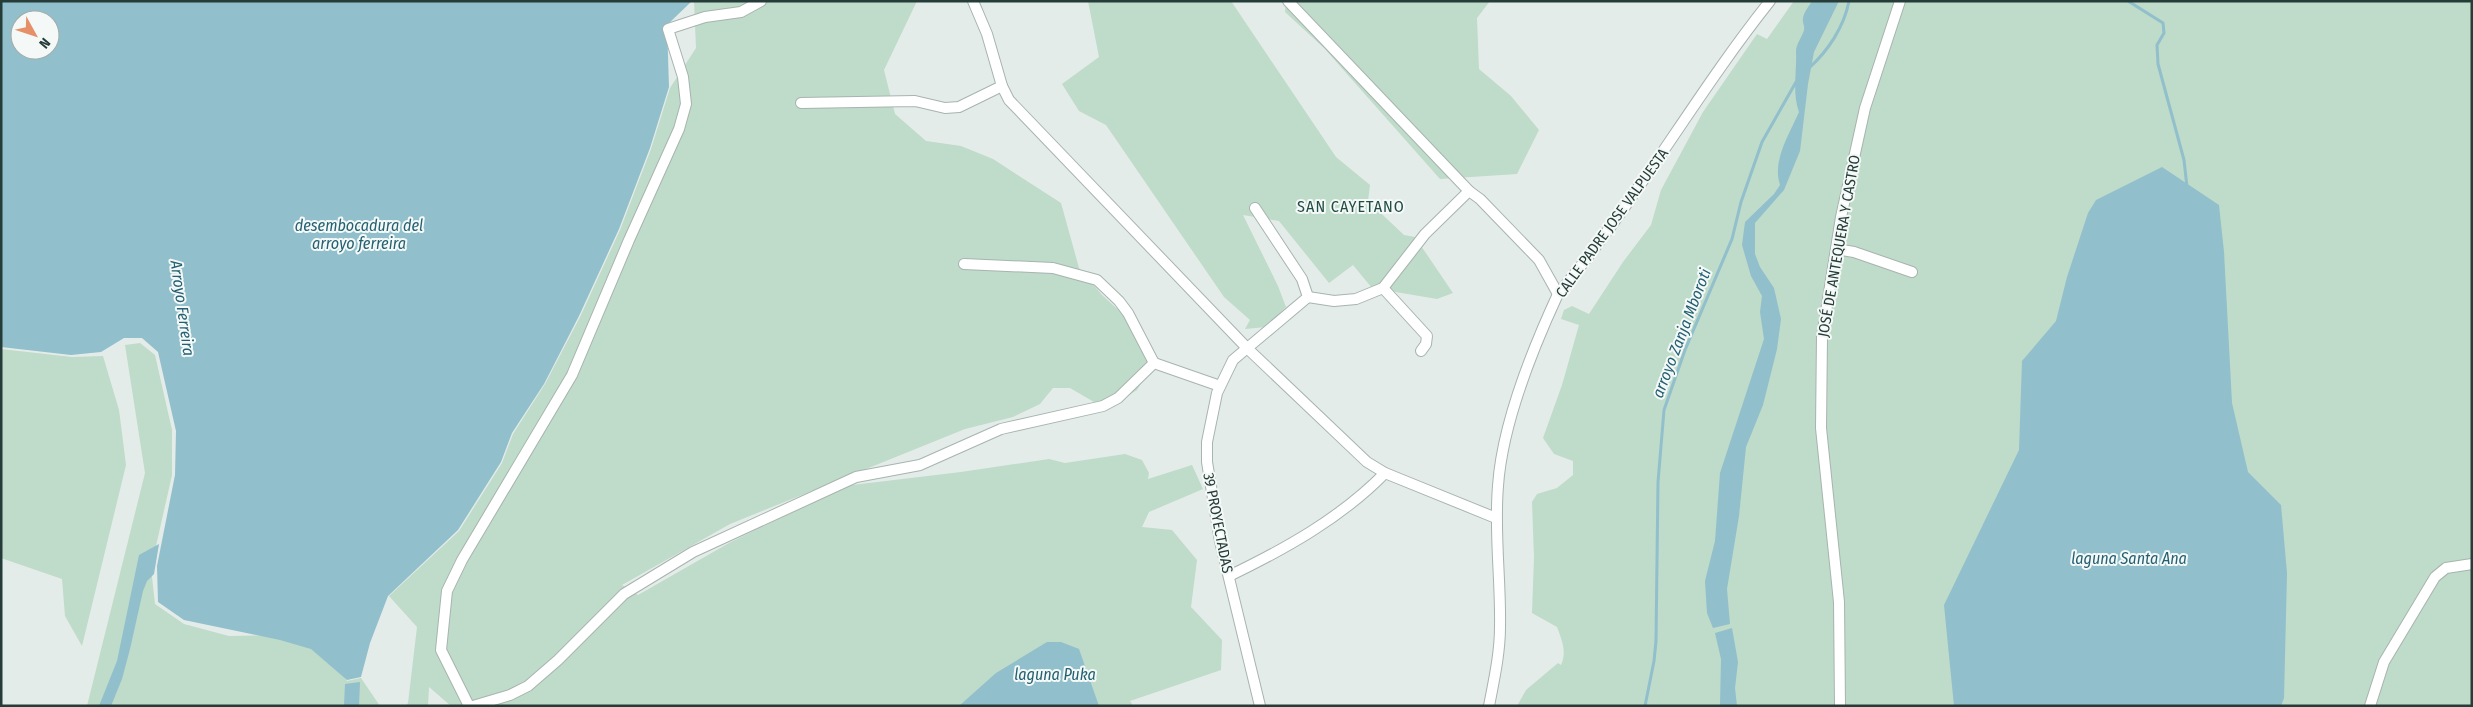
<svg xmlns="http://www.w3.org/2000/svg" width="2473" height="707" font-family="'Fira Sans Condensed',sans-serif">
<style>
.green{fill:#bfdbc9}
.water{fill:#91bfcc;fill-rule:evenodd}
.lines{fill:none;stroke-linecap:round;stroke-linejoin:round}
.stream{stroke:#91bfcc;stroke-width:3}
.street-casing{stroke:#a7b4b0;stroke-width:12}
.street{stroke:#fff;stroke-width:10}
.labels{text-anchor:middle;stroke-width:4;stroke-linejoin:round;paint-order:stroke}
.street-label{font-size:15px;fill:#253c38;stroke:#f4f9f7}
.neighbourhood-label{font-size:16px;letter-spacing:1px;fill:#224d45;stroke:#f4f9f7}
.water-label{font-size:16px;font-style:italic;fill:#246073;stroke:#f4f9f7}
</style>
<rect width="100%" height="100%" fill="#e4ece9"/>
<g class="green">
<polygon points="694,1 917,1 884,70 895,114 926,141 961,146 993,159 1061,203 1079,268 1102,295 1137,327 1151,368 1137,390 1106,409 1070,388 1053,388 1040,404 1013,417 965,429 730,524 622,585 638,595 729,543 844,486 961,472 1049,459 1065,463 1125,454 1142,460 1149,473 1148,479 1192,465 1203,489 1149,512 1142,527 1172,530 1197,560 1191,607 1222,640 1221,670 1130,701 1133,706 451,706 429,687 428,706 406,706 408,703 417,627 389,596 459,531 502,463 513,434 545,384 580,317 620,230 651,149 670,88 696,48"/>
<polygon points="1088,1 1231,1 1336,157 1370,185 1368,201 1404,235 1415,237 1453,293 1437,299 1372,288 1353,265 1329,283 1279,221 1243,215 1278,286 1286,307 1266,327 1245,329 1250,320 1224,297 1106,125 1079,111 1062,84 1099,57"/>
<polygon points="1286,1 1490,1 1477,18 1479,69 1511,96 1539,130 1517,174 1440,179 1324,48 1285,12"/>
<path d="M 1794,1 L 2472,1 L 2472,706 L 1517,706 L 1526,690 L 1558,663 L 1561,665 C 1567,652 1562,640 1557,627 L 1532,613 L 1534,557 L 1532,502 L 1537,494 L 1557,488 L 1573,475 L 1573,461 L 1554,454 L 1543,438 L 1562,385 L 1579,325 L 1561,319 L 1564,310 L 1572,306 L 1589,314 L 1623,262 L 1651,225 L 1661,190 L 1703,112 L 1757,34 L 1767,39 Z"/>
<polygon points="140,343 155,355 172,430 172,475 151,568 155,604 184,624 229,636 280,635 311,642 335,663 347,681 361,678 380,706 87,706 145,473 125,345"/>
<polygon points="1,349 72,357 103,356 119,410 126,465 82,646 65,616 62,579 1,558"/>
</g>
<g class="water">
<path d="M 1,1 L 692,1 L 667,25 L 669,87 L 650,148 L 619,229 L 579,316 L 544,384 L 512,433 L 501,462 L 458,530 L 388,596 L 370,643 L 361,677 L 347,680 L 311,649 L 280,640 L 184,620 L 158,602 L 157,566 L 175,475 L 176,431 L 158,352 L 142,338 L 124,338 L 101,352 L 71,355 L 1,347 ZM 20,20 L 50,20 L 50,50 L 20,50 Z"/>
<path d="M 1812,1 L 1839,1 L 1814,52 L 1808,84 L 1800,151 L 1784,190 L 1755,223 L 1755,254 L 1760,267 L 1774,288 L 1781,319 L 1777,349 L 1763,405 L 1746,447 L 1739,516 L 1727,589 L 1730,624 L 1713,628 L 1707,613 L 1705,581 L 1715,541 L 1720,473 L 1764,339 L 1760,312 L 1762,296 L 1751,276 L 1742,245 L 1745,222 L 1774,194 L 1780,185 C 1772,160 1789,135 1799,112 C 1792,92 1797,72 1796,52 C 1796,44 1802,37 1804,30 C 1805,26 1802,22 1803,18 C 1804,12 1809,6 1812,1 Z"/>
<polygon points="2162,167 2219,205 2224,252 2232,403 2248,472 2281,505 2287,573 2284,698 2281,706 1954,706 1944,605 2019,450 2022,361 2056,321 2067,277 2088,213 2096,200"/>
<polygon points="159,544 154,574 147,581 143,591 130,649 122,679 111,706 99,706 117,661 139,555"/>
<polygon points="1732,628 1738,662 1735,688 1737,706 1720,706 1721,659 1715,633"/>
<polygon points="1047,642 1061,642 1079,649 1099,706 959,706 996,673"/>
<polygon points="360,682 359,706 344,706 345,684"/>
</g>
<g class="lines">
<g class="stream">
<polyline points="2128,1 2163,23 2164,33 2157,45 2158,64 2184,160 2187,187"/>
<path d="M 1809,68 C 1828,51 1844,27 1849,1"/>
<polyline points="1645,706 1654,661 1656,641 1658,482 1664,410 1685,350 1732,239 1741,202 1762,142 1796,82"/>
</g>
<g class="street-casing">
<g id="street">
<polyline points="973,1 987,34 1002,86 1009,100 1247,348 1367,462 1385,473 1496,518"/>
<polyline points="1288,1 1469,191 1480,199 1539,260 1558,294"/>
<polyline points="801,103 915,101 945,108 959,107 1002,86"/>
<polyline points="1255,208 1302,279 1308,297 1233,360 1217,393 1207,442 1207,462 1220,541 1260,706"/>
<polyline points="1836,249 1854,252 1912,272"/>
<polyline points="964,264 1053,268 1097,280 1119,301 1128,313 1154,363"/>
<polyline points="1383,288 1427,336 1426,344 1421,351"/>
<polyline points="1308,297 1334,301 1356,299 1383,288 1425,234 1469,191"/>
<path d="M 1229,576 C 1285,549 1341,518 1385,473"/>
<polyline points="469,706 441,650 447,591 462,560 572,375 629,240 679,129 686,104 683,77 668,29 705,17 741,12 761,1"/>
<polyline points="473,706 510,695 528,686 558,660 624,594 693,552 856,477 920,465 1001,429 1103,406 1118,398 1154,363 1220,386"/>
<path d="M 1489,706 C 1494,680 1500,653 1500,627 C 1501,580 1494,533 1498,486 C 1502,426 1533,348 1558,294 C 1636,202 1695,95 1770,1"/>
<polyline points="1840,706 1839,602 1821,428 1822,337 1841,217 1865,108 1900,1"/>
<polyline points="2370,706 2384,662 2435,577 2446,568 2472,564"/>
</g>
</g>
<use href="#street" class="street"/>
</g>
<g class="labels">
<g class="street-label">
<text transform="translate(1612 223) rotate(-54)" y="5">CALLE PADRE JOSE VALPUESTA</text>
<text transform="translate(1839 246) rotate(-80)" y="5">JOSÉ DE ANTEQUERA Y CASTRO</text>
<text transform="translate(1218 523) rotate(79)" y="5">39 PROYECTADAS</text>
</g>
<g class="neighbourhood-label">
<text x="1351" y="212">SAN CAYETANO</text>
</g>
<g class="water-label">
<text x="359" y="231">desembocadura del<tspan x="359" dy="18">arroyo ferreira</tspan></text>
<text transform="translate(183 308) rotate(82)" y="6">Arroyo Ferreira</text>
<text transform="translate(1681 333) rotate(-69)" y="6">arroyo Zanja Mboroti</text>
<text x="2129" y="564">laguna Santa Ana</text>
<text x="1055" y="680">laguna Puka</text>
</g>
</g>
<rect width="2473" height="707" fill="none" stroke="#253c38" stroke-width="5"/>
<g transform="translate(35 35) rotate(130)"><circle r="24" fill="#f4f9f7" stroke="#a1adab"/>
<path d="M0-4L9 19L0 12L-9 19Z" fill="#e69069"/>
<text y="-8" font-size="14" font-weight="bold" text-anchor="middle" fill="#253c38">N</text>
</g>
</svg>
